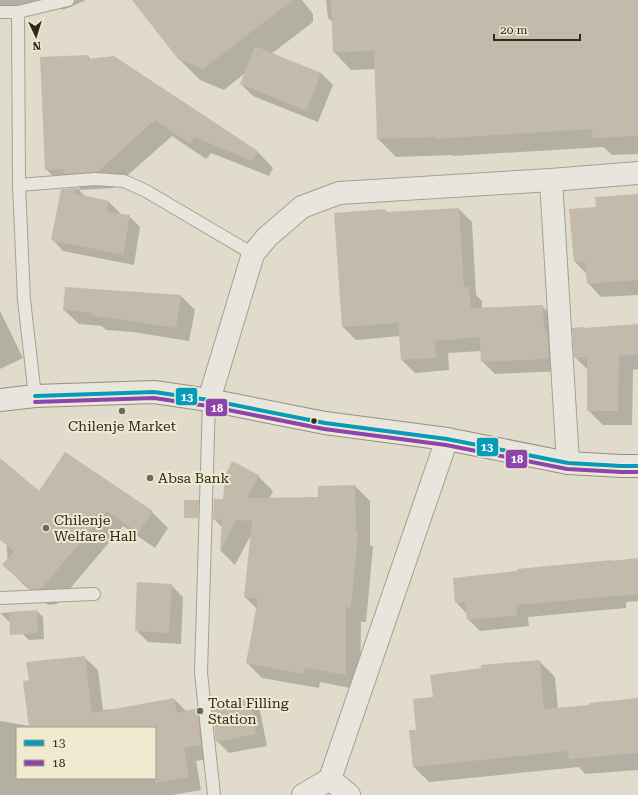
<svg xmlns="http://www.w3.org/2000/svg" width="638" height="795" font-family="'Roboto Serif',serif">
<style>
.shadow{fill:#0003;fill-rule:evenodd}
.building{fill:#c3baac}
.lines{fill:none;stroke-linecap:round;stroke-linejoin:round}
.lane-casing{stroke:#a5a095;stroke-width:14}
.street-casing{stroke:#a5a095;stroke-width:24}
.secondary-casing{stroke:#958f84;stroke-width:24}
.lane{stroke:#e8e5dc;stroke-width:12}
.street{stroke:#e8e5dc;stroke-width:22}
.secondary{stroke:#e8e5dc;stroke-width:22}
.bus-1-casing{stroke:#f0ead1;stroke-width:7}
.bus-2-casing{stroke:#f0ead1;stroke-width:7}
.bus-1{stroke:#059cbc;stroke-width:4}
.bus-2{stroke:#8e44ad;stroke-width:4}
.poi-dot{fill:#6e675b;stroke:#f0ead1;stroke-width:1.5}
.bus-dot{fill:#31291e;stroke:#f0ead1;stroke-width:1.5}
.labels{text-anchor:middle;stroke-width:4;stroke-linejoin:round;paint-order:stroke}
.poi-label{font-size:14px;fill:#31291e;stroke:#f0ead1;text-anchor:start}
.line-badge{stroke:#f0ead1;stroke-width:1.5}
.badge-label{font-size:11px;text-anchor:middle;font-weight:bold;fill:#fff}
</style>
<rect width="100%" height="100%" fill="#e0dbcb"/>
<g class="shadow">
<polygon points="0,0 86,0 63,10 58,5 0,12"/>
<polygon points="143,0 302,0 313,14 313,22 271,54 321,73 333,85 318,122 253,96 241,84 245,73 224,90 200,80 178,58"/>
<polygon points="326,0 638,0 638,154 612,155 603,147 453,156 452,155 396,157 378,139 376,69 351,70 334,52 333,22 328,18"/>
<polygon points="88,56 91,59 257,151 273,168 269,176 211,153 206,159 172,136 113,188 79,190 86,197 109,202 120,213 119,215 129,216 140,227 134,265 63,251 52,239 62,190 80,189 77,185 62,186 46,169"/>
<polygon points="638,195 638,295 601,297 588,283 587,274 575,262 570,210 597,208"/>
<polygon points="459,209 472,222 476,295 482,301 482,308 542,306 555,319 562,371 495,374 482,361 481,351 448,353 449,370 415,373 402,360 400,336 356,340 343,327 385,210 388,213"/>
<polygon points="181,296 195,310 189,341 133,332 106,330 102,326 79,324 64,310"/>
<polygon points="0,311 23,358 0,369"/>
<polygon points="638,325 638,369 633,370 632,425 603,425 588,410 588,370 575,357"/>
<polygon points="2,462 39,492 152,512 168,528 155,548 123,526 57,604 48,605 24,585 8,569"/>
<polygon points="258,476 273,491 269,499 319,498 355,486 370,501 370,545 373,547 366,622 361,622 360,690 320,682 319,688 262,678 247,663 257,609 245,597 252,533 235,565 221,551 222,527 214,519 224,500"/>
<polygon points="638,559 638,601 626,602 626,608 528,617 529,626 480,631 468,619 467,614 456,602 518,572"/>
<polygon points="171,585 183,597 181,644 148,642 136,630"/>
<polygon points="37,611 43,617 44,639 29,640 0,613"/>
<path d="M 84,657 L 98,670 L 103,710 L 119,709 L 174,699 L 187,712 L 197,710 L 210,723 L 214,758 L 196,761 L 201,790 L 172,795 L 0,795 L 0,721 L 30,726 ZM 17,728 L 155,728 L 155,778 L 17,778 Z"/>
<polygon points="539,661 555,677 558,709 590,706 638,699 638,770 585,774 579,767 429,782 414,767 417,730 434,697"/>
<polygon points="248,699 260,711 267,746 229,753 217,741"/>
</g>
<g class="building">
<polygon points="132,0 293,0 203,69 178,59"/>
<polygon points="331,0 638,0 638,136 593,138 592,129 435,139 434,137 377,139 374,51 333,52"/>
<polygon points="255,46 321,73 306,111 240,84"/>
<polygon points="88,55 88,59 114,56 258,151 252,161 194,137 190,144 155,120 97,172 64,174 65,169 45,170 40,57"/>
<polygon points="78,188 72,193 109,201 107,212 130,215 123,255 51,240 61,189"/>
<polygon points="638,194 638,280 587,284 585,262 574,262 569,209 596,207 595,197"/>
<polygon points="459,208 464,287 469,287 471,308 543,305 544,330 547,329 549,359 481,362 480,337 435,341 436,358 401,360 398,323 342,327 334,213 385,209 385,212"/>
<polygon points="65,287 181,295 176,328 118,319 91,316 92,313 63,310"/>
<polygon points="638,324 638,354 619,356 618,411 587,411 587,357 574,358 572,328 584,327 584,328"/>
<polygon points="65,452 153,511 138,533 107,511 41,589 31,589 2,565 14,551 0,540 0,458 39,491"/>
<polygon points="232,461 259,475 247,498 318,497 318,486 355,485 356,531 358,532 351,608 346,607 346,675 305,668 304,674 246,663 258,599 244,597 252,521 236,520 220,552 222,520 213,519 214,499 223,499 225,476"/>
<polygon points="184,500 199,500 198,518 184,518"/>
<polygon points="638,558 638,594 516,605 517,615 467,620 465,602 455,603 453,578 517,571 517,569 611,560 611,561"/>
<polygon points="137,582 172,584 169,633 135,631"/>
<polygon points="37,610 38,633 10,635 9,612"/>
<polygon points="85,656 92,713 174,698 177,713 197,708 201,745 184,748 189,777 155,783 155,728 29,728 23,681 29,680 26,662"/>
<polygon points="540,660 544,709 589,705 589,703 638,698 638,753 569,759 568,751 413,767 409,730 416,730 413,699 433,697 430,675 481,668 481,665"/>
<polygon points="249,698 256,734 216,742 212,705"/>
</g>
<g class="lines">
<g class="lane-casing">
<g id="lane">
<polyline points="0,12 18,12 68,0"/>
<polyline points="18,12 19,185 24,300 35,396"/>
<polyline points="19,185 95,179 124,181 146,191 253,254"/>
<polyline points="209,400 201,673 214,795"/>
<polyline points="0,598 94,594"/>
</g>
</g>
<g class="street-casing">
<g id="street">
<polyline points="209,400 253,254 267,237 302,207 339,193 551,180"/>
<polyline points="568,463 551,180 638,173"/>
<polyline points="330,779 349,795"/>
<polyline points="303,795 330,779 447,439"/>
</g>
</g>
<g class="secondary-casing">
<polyline id="secondary" points="0,400 35,396 154,392 209,400 325,423 447,439 568,463 621,466 638,466"/>
</g>
<use href="#lane" class="lane"/>
<use href="#street" class="street"/>
<use href="#secondary" class="secondary"/>
<g class="bus-1-casing">
<polyline id="bus-1" points="35,396 154,392 209,400 325,423 447,439 568,463 621,466 638,466"/>
</g>
<g class="bus-2-casing">
<polyline id="bus-2" points="35,402 154,398 208,406 324,429 446,445 567,469 621,472 638,472"/>
</g>
<use href="#bus-1" class="bus-1"/>
<use href="#bus-2" class="bus-2"/>
</g>
<g class="poi-dot">
<circle cx="122" cy="411" r="4"/>
<circle cx="150" cy="478" r="4"/>
<circle cx="46" cy="528" r="4"/>
<circle cx="200" cy="711" r="4"/>
</g>
<circle class="bus-dot" cx="314" cy="421" r="3.5"/>
<g class="labels">
<g class="poi-label">
<text x="122" y="431" text-anchor="middle">Chilenje Market</text>
<text x="158" y="483">Absa Bank</text>
<text x="54" y="525">Chilenje<tspan x="54" dy="16">Welfare Hall</tspan></text>
<text x="208" y="708">Total Filling<tspan x="208" dy="16">Station</tspan></text>
</g>
</g>
<g class="line-badge">
<rect x="175" y="387" width="23" height="19" rx="4" fill="#059cbc"/>
<rect x="205" y="398" width="23" height="19" rx="4" fill="#8e44ad"/>
<rect x="476" y="437" width="23" height="20" rx="4" fill="#059cbc"/>
<rect x="505" y="449" width="23" height="20" rx="4" fill="#8e44ad"/>
</g>
<g class="badge-label">
<text x="187" y="401">13</text>
<text x="217" y="412">18</text>
<text x="487" y="451">13</text>
<text x="517" y="463">18</text>
</g>
<rect x="16" y="727" width="140" height="52" fill="#f0ead1" stroke="#a49d89"/>
<rect x="24" y="740" width="20" height="6" fill="#059cbc" stroke="#a49d89"/>
<text x="52" y="747" font-size="12" fill="#31291e">13</text>
<rect x="24" y="760" width="20" height="6" fill="#8e44ad" stroke="#a49d89"/>
<text x="52" y="767" font-size="12" fill="#31291e">18</text>
<g transform="translate(36 36) rotate(176)" stroke="#f0ead1" stroke-width="3" paint-order="stroke">
<path d="M0-3L7 15L0 10L-7 15Z" fill="#31291e"/>
<text y="-6" font-size="11" font-weight="bold" text-anchor="middle" fill="#31291e">N</text>
</g>
<path d="M494 34v6h86v-6" fill="none" stroke="#31291e" stroke-width="2"/>
<text x="500" y="34" font-size="12" fill="#31291e" stroke="#f0ead1" stroke-width="3" paint-order="stroke">20 m</text>
</svg>
